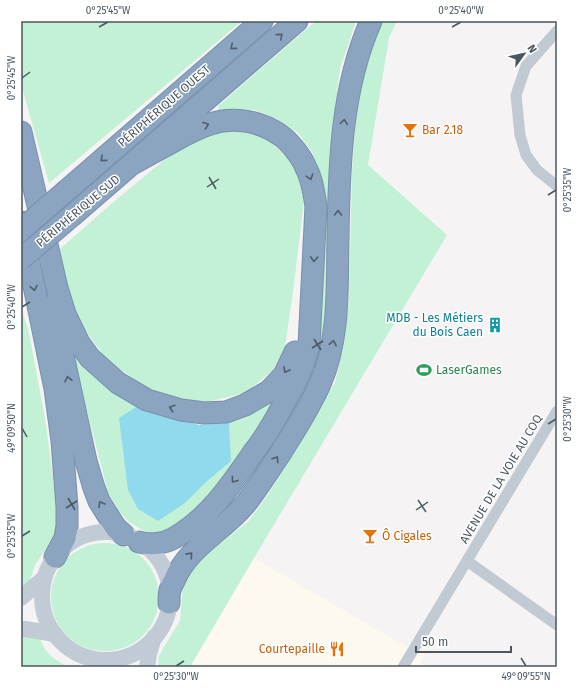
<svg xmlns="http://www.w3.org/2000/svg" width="578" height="688" font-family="'Fira Sans',sans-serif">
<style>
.commercial{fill:#fdf9ef}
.green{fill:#c3f1d5}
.water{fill:#90daee}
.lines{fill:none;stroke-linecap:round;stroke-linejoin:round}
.highway-casing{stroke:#7690ad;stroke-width:23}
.street{stroke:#c1cad2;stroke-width:11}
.secondary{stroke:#c1cbd6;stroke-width:16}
.highway{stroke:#8ba5c1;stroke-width:21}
.highway-bridge-casing{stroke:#7690ad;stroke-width:23;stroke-linecap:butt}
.highway-bridge{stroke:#8ba5c1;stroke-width:21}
.oneway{stroke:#505e6b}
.ticks{fill:none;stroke:#4a5661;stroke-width:1.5}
.labels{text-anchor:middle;stroke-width:3;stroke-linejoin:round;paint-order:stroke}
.street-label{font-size:12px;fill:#4a5661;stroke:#fff}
.food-label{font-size:12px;fill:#c56008;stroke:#fff;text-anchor:start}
.culture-label{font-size:12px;fill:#0d838f;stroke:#fff;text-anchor:end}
.leisure-label{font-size:12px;fill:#27864d;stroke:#fff;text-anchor:start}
.neatline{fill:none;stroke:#4a5661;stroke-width:1.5}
.ticks-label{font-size:10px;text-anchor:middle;fill:#4a5661}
</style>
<rect width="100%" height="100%" fill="#f5f3f3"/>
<polygon class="commercial" points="254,558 400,643 425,655 418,667 190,667"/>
<g class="green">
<polygon points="21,21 242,21 49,183 21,84"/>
<polygon points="316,21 356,21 340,69 332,132 326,337 310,390 253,483 209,528 314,344 321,175 312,152 298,133 277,119 255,110 219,111 218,106"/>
<polygon points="381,21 397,21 389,38 368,165 447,235 254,558 190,667 158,667 159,656 171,635 180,621 183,584 192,568 205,554 230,536 249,521 269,493 322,407 335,382 344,346 349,299 352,175 356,114 365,70"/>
<polygon points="226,128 265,136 295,166 304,201 294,284 285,347 272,371 245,393 199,404 163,396 135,380 106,359 80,323 62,270 60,249 110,205 176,150"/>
<polygon points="21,309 28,328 45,418 55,493 58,525 56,537 43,553 35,565 28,586 21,591"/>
<polygon points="72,352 93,376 136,407 149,412 199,425 229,423 250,414 282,390 260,432 199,512 160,536 144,531 129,522 119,511 108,492"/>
<circle cx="105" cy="597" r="54"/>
<path d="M 21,635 L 40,639 C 46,655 55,660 69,667 L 21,667 Z"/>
</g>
<polygon class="water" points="136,407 149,412 199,425 229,423 231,461 207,481 185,503 158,521 138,509 128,490 119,418"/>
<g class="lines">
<g class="highway-casing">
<g id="highway">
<polyline points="21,132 57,288 65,314 79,343 90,358 118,383 147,400 181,410 204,413 226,412 245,405 269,391 284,375 295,352"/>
<path d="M 134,163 C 148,155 161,148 174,141 C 186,134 198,128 210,124 C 233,116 260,121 280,135 C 289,141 302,157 306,168 C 312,179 314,193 316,206 L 309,345 C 304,366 297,380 287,398 C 281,408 276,419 270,428 C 265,437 259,445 253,453 C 231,485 208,519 174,538 C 164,544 150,545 139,542"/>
<polyline points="66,191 262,21"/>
<polyline points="74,214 297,21"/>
<polyline points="21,222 55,389 62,441 67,507 67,526 65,538 55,557"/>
<polyline points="53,306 61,346 86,461 94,488 99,501 107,514 116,528 124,535"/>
<path d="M 169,603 C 169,598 169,594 170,590 C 171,587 172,584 174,581 C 188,546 225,530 247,502 C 259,486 269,470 280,454 C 294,431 309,409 320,384 C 340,339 337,287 338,239 C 339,165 341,89 371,21"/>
</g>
</g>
<g class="street">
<polyline points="557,31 526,66 516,95 520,135 526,155 537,170 557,186"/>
<polyline points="467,561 557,625"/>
<polyline points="403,667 557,411"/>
</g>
<g class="secondary">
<circle cx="106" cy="596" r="64"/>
<polyline points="21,598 44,578"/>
<polyline points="21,629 25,629 55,634"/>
<polyline points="147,667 149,654 154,637"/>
</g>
<use href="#highway" class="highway"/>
<g class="highway-bridge-casing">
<g id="highway-bridge">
<polyline points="21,230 66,191"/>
<polyline points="21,259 74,214"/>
</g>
</g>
<use href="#highway-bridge" class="highway-bridge"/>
</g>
<defs><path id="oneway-chevron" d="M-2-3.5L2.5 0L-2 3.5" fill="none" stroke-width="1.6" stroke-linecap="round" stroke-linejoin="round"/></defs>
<g class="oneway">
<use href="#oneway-chevron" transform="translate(280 36) rotate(-41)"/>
<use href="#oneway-chevron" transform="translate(233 47) rotate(139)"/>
<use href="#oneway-chevron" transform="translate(344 122) rotate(-82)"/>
<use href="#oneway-chevron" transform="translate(206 125) rotate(-21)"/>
<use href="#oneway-chevron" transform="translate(103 159) rotate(139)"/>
<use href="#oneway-chevron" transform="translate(310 177) rotate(72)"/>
<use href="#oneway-chevron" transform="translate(338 213) rotate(-89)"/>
<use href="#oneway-chevron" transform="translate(314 259) rotate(93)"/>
<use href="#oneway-chevron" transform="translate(34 288) rotate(79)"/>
<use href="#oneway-chevron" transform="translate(333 343) rotate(-79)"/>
<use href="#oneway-chevron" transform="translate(286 370) rotate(119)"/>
<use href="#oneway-chevron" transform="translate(68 379) rotate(-102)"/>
<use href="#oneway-chevron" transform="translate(172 408) rotate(-163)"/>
<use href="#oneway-chevron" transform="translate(276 459) rotate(-57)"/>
<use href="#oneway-chevron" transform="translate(234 480) rotate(126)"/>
<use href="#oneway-chevron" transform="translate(101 504) rotate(-119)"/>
<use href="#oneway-chevron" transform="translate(190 555) rotate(-48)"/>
</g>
<path class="ticks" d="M 99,27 L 108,22M 452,27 L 461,22M 22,78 L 30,72M 209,177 L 216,189M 207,187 L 219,179M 548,195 L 556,190M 22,307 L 30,302M 314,339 L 321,350M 312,348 L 323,341M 548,424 L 556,419M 22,428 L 27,437M 68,498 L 75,510M 418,500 L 426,512M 66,508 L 77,501M 416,510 L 428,502M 22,536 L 30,531M 521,658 L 526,666M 176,666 L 184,661"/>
<defs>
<g id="bar-bare" transform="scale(1.2)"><path d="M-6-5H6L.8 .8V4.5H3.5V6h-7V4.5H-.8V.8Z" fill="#e8710a" stroke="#fff" stroke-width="2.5" paint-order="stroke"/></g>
<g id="building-bare" transform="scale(1.2)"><path d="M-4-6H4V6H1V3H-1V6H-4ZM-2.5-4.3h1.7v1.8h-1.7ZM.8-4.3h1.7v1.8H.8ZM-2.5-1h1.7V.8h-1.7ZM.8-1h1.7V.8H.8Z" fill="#0f9aa8" stroke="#fff" stroke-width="2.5" paint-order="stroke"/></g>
<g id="stadium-bare" transform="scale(1.2)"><path d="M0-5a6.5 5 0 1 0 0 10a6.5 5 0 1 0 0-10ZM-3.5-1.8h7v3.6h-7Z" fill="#2e9e5b" stroke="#fff" stroke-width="2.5" paint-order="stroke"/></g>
<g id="restaurant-bare" transform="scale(1.2)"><path d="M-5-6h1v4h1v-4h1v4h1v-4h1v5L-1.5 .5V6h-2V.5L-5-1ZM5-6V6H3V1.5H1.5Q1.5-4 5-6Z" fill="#e8710a" stroke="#fff" stroke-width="2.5" paint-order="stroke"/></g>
</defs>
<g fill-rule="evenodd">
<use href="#bar-bare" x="410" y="130"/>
<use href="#building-bare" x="495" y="325"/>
<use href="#stadium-bare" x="424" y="370"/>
<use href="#bar-bare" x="370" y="536"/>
<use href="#restaurant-bare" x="337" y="649"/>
</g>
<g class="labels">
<g class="street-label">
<text transform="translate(164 106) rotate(-41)" y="4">PÉRIPHÉRIQUE OUEST</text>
<text transform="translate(78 211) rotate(-40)" y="4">PÉRIPHÉRIQUE SUD</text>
<text transform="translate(501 479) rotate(-59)" y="4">AVENUE DE LA VOIE AU COQ</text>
</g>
<g class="food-label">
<text x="422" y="134">Bar 2.18</text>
<text x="382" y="540">Ô Cigales</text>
<text x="325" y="653" text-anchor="end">Courtepaille</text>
</g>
<g class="culture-label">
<text x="483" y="322">MDB - Les Métiers<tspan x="483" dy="14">du Bois Caen</tspan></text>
</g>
<g class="leisure-label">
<text x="436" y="374">LaserGames</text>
</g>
</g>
<rect width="578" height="688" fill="none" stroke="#ffffff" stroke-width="44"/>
<g transform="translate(524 54) rotate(57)" stroke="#ffffff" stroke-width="3" paint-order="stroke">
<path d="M0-3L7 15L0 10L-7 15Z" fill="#4a5661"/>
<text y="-6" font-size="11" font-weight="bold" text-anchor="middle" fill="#4a5661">N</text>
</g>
<path d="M416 646v6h95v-6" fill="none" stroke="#4a5661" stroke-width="2"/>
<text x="422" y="646" font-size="12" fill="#4a5661" stroke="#ffffff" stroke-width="3" paint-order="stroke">50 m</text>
<rect x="22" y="22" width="534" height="644" class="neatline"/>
<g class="ticks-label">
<text x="108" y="14">0°25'45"W</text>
<text x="461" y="14">0°25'40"W</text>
<text transform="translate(11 78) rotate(-90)" y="4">0°25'45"W</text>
<text transform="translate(567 190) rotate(-90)" y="4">0°25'35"W</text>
<text transform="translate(11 307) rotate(-90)" y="4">0°25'40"W</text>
<text transform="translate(567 419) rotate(-90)" y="4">0°25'30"W</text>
<text transform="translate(11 428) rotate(-90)" y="4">49°09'50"N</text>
<text transform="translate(11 536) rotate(-90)" y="4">0°25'35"W</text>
<text x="176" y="680">0°25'30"W</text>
<text x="526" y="680">49°09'55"N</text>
</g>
</svg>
